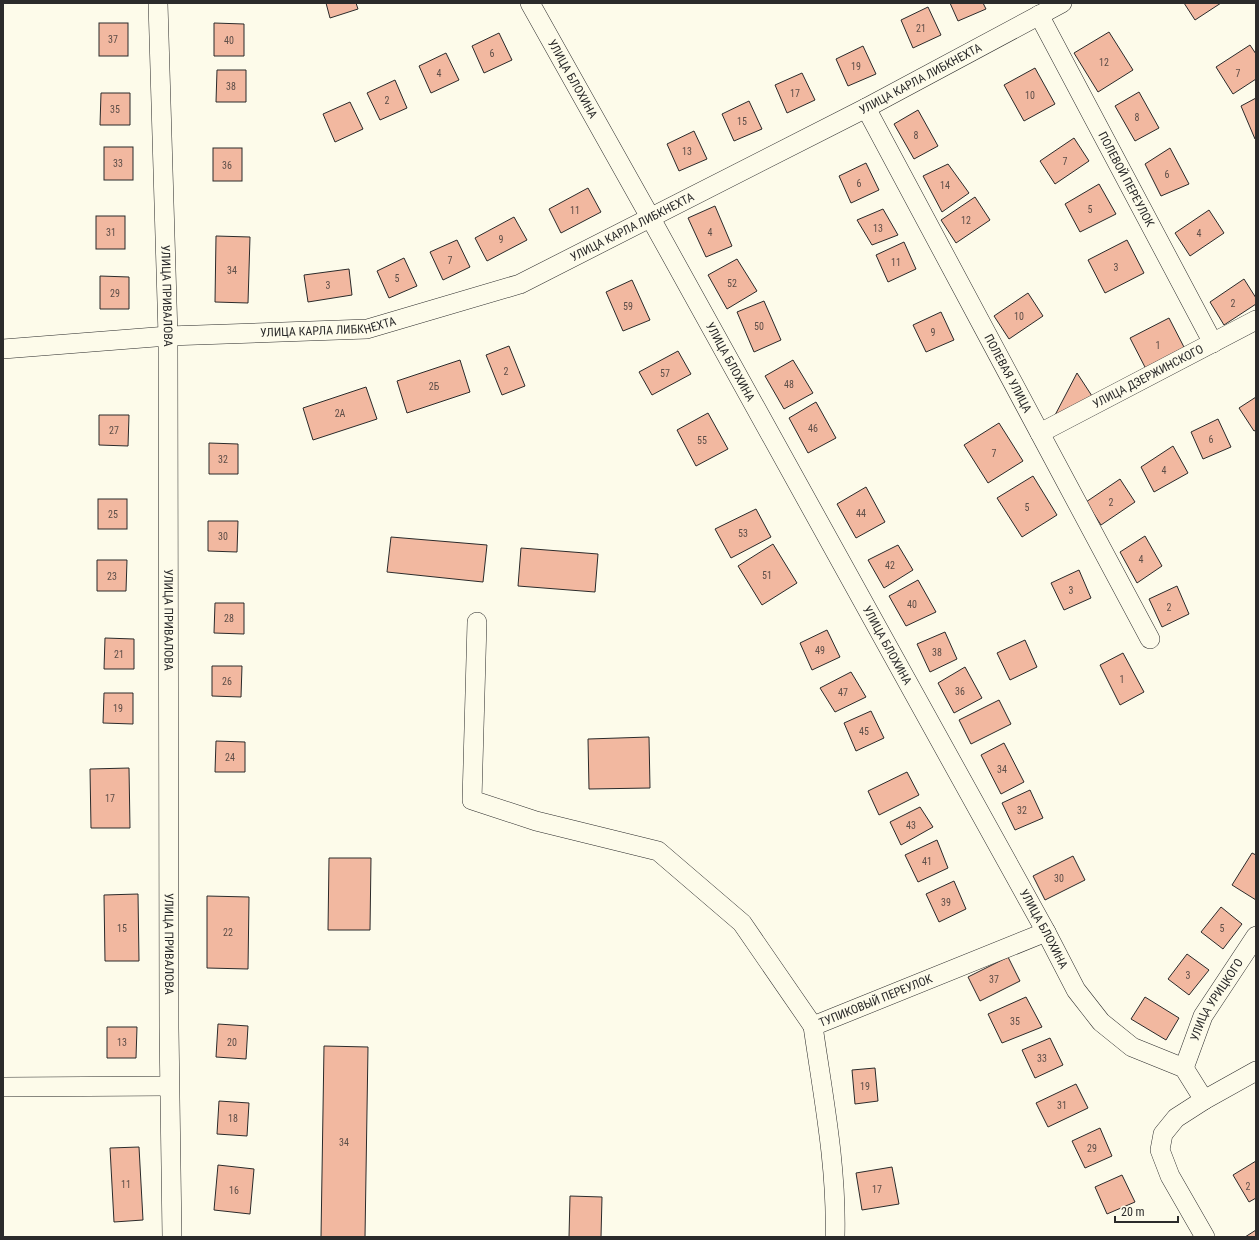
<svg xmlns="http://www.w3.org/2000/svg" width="1259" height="1240" font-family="'Roboto Condensed',sans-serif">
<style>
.building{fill:#f2b8a0;stroke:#2b2b2b}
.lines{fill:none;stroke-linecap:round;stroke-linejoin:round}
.minor-casing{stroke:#2b2b2b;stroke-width:20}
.minor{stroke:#fdfbea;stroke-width:19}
.labels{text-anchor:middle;stroke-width:3;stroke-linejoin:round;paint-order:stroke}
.number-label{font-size:10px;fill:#5d4e48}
.street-label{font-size:12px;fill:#2b2b2b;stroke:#fdfbea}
</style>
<rect width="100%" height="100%" fill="#fdfbea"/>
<g class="building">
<polygon points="326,3 356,3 358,9 330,18"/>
<polygon points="950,3 983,3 986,9 958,21"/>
<polygon points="1184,3 1221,3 1195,20"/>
<polygon points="928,7 941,35 913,48 901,20"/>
<rect x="99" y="23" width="29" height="33"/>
<polygon points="214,23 244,24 244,56 214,56"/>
<polygon points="1109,32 1133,70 1098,92 1074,53"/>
<polygon points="499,33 512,60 484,73 472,46"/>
<polygon points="1250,45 1256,54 1256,79 1233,94 1216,67"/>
<polygon points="863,46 876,74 848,86 836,59"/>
<polygon points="446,53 459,80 431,93 419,66"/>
<polygon points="1035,68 1055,104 1024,121 1004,85"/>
<polygon points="217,70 246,70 246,102 216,102"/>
<polygon points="802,73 815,100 787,113 775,85"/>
<polygon points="395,80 407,108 380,120 367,93"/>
<polygon points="1139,92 1159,128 1135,141 1115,106"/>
<polygon points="101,93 130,93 130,125 100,125"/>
<polygon points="1256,98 1256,138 1255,139 1241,106"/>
<polygon points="749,101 762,129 734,141 722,114"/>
<polygon points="350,102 363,129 335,142 323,114"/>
<polygon points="918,110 938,146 914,159 894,124"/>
<polygon points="694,131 707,159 679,171 667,144"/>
<polygon points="1074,138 1089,161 1055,184 1040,161"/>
<rect x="104" y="147" width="29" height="33"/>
<rect x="213" y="148" width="29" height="33"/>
<polygon points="1170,148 1189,184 1161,196 1145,164"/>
<polygon points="866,163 879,190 851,203 839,176"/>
<polygon points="948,164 969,193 942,212 923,176"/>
<polygon points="1099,184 1116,214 1080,232 1065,204"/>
<polygon points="588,188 601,212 561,233 549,209"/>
<polygon points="975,197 990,220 956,243 941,220"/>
<polygon points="715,206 732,246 706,257 688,218"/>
<polygon points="883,209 898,235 872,245 857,220"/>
<polygon points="1209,210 1224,233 1190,256 1175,233"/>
<rect x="96" y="216" width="29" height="33"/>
<polygon points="514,217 527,240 487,261 475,238"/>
<polygon points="216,236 250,237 248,303 215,302"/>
<polygon points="457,240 470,267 443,280 430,252"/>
<polygon points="1127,240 1144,273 1105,293 1088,260"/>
<polygon points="904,242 916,269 888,282 876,255"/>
<polygon points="404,258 417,286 389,298 377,271"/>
<polygon points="737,259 757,291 727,309 708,275"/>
<polygon points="349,269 352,295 308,302 304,275"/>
<polygon points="100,276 129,277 129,309 100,309"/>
<polygon points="1244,279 1256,298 1256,304 1224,325 1210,302"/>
<polygon points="632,280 650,320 623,331 606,292"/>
<polygon points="1028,293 1043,316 1009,339 994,316"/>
<polygon points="764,301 781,340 754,352 737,312"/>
<polygon points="941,312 954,340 926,352 913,325"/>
<polygon points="1169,318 1186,351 1147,371 1130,338"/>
<polygon points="509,346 525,386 502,395 486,355"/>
<polygon points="678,351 691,374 652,395 639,372"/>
<polygon points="460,360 470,392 407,413 397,381"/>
<polygon points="793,360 813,393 784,409 765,376"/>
<polygon points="1077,373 1092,396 1053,419"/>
<polygon points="366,387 377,419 313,440 303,408"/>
<polygon points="1256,397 1256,430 1254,431 1239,408"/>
<polygon points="816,402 836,438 808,453 789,418"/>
<polygon points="708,413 728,449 696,466 677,430"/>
<polygon points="99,415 129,415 128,446 99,445"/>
<polygon points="1218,419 1231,447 1203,459 1191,432"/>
<polygon points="999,423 1023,461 988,483 964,445"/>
<polygon points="209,443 238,444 238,474 209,474"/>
<polygon points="1173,446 1188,473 1154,492 1141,467"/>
<polygon points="1033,476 1057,515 1022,537 997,498"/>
<polygon points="1120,479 1135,502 1101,525 1086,502"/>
<polygon points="866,487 885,522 856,538 837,504"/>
<rect x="98" y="499" width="29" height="30"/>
<polygon points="756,509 771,537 731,558 715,529"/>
<polygon points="208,521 238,521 237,552 208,551"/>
<polygon points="1145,536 1162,566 1137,583 1120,552"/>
<polygon points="391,537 487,545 483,582 387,572"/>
<polygon points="773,544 797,583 762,605 738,566"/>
<polygon points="898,545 913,570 884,588 868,560"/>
<polygon points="521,548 598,554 595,592 518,586"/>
<polygon points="97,560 127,560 126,591 97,591"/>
<polygon points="1079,570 1091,598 1064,610 1051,583"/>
<polygon points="918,580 936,612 906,626 889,596"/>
<polygon points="1177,586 1189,614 1162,627 1149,599"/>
<polygon points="215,603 244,603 244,634 214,633"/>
<polygon points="827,630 840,657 812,670 800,643"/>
<polygon points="945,632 957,659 930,672 917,644"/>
<polygon points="105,638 134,639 134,669 104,669"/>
<polygon points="1025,640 1037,667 1010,680 997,653"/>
<polygon points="1123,653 1144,692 1120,705 1100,665"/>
<polygon points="212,666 242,666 241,697 212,696"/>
<polygon points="965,667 982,698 954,713 938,683"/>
<polygon points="851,672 866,697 835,712 820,688"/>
<polygon points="104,693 133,693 133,724 103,723"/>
<polygon points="999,700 1011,724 971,744 959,720"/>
<polygon points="871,711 884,738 856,751 844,723"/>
<polygon points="649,737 650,788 589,789 588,739"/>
<polygon points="216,741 245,742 245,772 215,772"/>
<polygon points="1004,743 1024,782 1001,794 981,755"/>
<polygon points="129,768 130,828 91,828 90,769"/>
<polygon points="907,772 919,795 879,815 868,791"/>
<polygon points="1030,790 1043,818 1015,830 1002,803"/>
<polygon points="920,807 933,827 901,845 890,822"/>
<polygon points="937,840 948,868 918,882 905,855"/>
<polygon points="1252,853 1256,855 1256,900 1232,885"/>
<polygon points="1073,856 1085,880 1045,900 1033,876"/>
<polygon points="329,858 371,858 370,930 328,930"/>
<polygon points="954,881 966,909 939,922 926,894"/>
<polygon points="138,894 139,961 105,961 104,895"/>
<polygon points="207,896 249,897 248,969 207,968"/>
<polygon points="1221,907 1242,924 1223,949 1201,932"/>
<polygon points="1187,954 1209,970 1189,995 1168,979"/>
<polygon points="1008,957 1020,981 980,1001 968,977"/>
<polygon points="1026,997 1042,1027 1002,1043 988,1014"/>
<polygon points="1145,997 1179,1018 1166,1040 1131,1019"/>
<polygon points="218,1024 248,1026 246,1059 216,1057"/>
<polygon points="107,1027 137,1027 136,1058 107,1058"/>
<polygon points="1050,1038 1063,1065 1035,1078 1022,1050"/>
<polygon points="324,1046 368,1047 365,1237 321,1237"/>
<polygon points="875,1068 878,1101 855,1104 852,1070"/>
<polygon points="1076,1084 1088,1108 1048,1127 1036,1103"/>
<polygon points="219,1101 249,1103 247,1136 217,1134"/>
<polygon points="1100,1128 1112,1156 1085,1168 1072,1141"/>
<polygon points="139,1147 143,1220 114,1222 110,1148"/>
<polygon points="1256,1161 1256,1198 1249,1202 1233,1175"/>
<polygon points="218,1165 254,1169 250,1214 214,1210"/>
<polygon points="892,1167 899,1204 862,1210 856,1173"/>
<polygon points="1122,1175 1135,1202 1107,1214 1095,1187"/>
<polygon points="570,1196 602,1197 601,1237 569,1237"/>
<polygon points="1256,1230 1256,1237 1245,1237"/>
</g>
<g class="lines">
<g class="minor-casing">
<g id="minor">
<path id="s1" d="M 158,3 L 168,336 L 169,1028 L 172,1237"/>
<path id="s2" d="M 530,3 L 650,217 L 1046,932 L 1076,990 L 1101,1022 L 1132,1047 L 1184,1068 L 1204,1100"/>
<path id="s3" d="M 1039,15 L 1213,343"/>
<path id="s4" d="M 866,108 L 1150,639"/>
<path id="s5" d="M 3,349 L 168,336 L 367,329 L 520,284 L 866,108 L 1062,3"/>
<path id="s6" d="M 1040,433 L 1256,320"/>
<polyline points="477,622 472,800 536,821 658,851 742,923 813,1026"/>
<path id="s7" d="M 1184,1068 L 1203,1016 L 1256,936"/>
<polyline points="3,1087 169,1086"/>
<path id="s8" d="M 835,1237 C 837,1166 823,1096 813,1026 L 1046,932"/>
<polyline points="1205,1237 1170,1176 1160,1150 1163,1134 1176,1118 1204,1100 1256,1071"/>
</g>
</g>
<use href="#minor" class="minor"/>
</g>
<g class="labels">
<g class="number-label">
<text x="921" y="32">21</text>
<text x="113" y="43">37</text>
<text x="229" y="44">40</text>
<text x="492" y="57">6</text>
<text x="1104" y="66">12</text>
<text x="856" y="70">19</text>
<text x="439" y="77">4</text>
<text x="1238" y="77">7</text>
<text x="231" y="90">38</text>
<text x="795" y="97">17</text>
<text x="1030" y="99">10</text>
<text x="387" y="104">2</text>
<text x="115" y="113">35</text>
<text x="1137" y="121">8</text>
<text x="742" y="125">15</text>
<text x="916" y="139">8</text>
<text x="687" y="155">13</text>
<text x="1065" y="165">7</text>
<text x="118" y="167">33</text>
<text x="227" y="169">36</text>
<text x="1167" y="178">6</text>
<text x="859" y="187">6</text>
<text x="945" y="189">14</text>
<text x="1090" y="213">5</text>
<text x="575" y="214">11</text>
<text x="966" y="224">12</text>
<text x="878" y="232">13</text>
<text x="111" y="236">31</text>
<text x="710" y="236">4</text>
<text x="1199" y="237">4</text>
<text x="501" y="243">9</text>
<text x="450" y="264">7</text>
<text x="896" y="266">11</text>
<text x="1116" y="271">3</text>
<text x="232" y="274">34</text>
<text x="397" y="282">5</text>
<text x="732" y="287">52</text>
<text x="328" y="289">3</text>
<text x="115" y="297">29</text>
<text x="1233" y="307">2</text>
<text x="628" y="310">59</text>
<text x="1019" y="320">10</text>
<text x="759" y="330">50</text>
<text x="933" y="336">9</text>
<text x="1158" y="349">1</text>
<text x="506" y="375">2</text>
<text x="665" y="377">57</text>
<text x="789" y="388">48</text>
<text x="434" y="390">2Б</text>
<text x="340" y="417">2А</text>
<text x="813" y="432">46</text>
<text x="114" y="434">27</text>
<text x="1211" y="443">6</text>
<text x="702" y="444">55</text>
<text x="994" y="457">7</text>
<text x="223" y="463">32</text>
<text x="1164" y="474">4</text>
<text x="1111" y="506">2</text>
<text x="1027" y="511">5</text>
<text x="861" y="517">44</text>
<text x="113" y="518">25</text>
<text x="743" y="537">53</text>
<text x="223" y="540">30</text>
<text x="1141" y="563">4</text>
<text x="890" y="569">42</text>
<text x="767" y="579">51</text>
<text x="112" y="580">23</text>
<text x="1071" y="594">3</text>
<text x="912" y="608">40</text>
<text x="1169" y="611">2</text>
<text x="229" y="622">28</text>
<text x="820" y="654">49</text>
<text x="937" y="656">38</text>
<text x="119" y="658">21</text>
<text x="1122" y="683">1</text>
<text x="227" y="685">26</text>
<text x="960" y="695">36</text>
<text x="843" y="696">47</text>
<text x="118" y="712">19</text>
<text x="864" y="735">45</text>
<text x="230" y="761">24</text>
<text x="1002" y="773">34</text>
<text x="110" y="802">17</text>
<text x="1022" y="814">32</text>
<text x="911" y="829">43</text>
<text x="927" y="865">41</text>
<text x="1059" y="882">30</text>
<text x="946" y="906">39</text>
<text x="122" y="932">15</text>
<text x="1222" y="932">5</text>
<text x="228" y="936">22</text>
<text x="1188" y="979">3</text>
<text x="994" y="983">37</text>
<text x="1015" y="1025">35</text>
<text x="122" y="1046">13</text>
<text x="232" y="1046">20</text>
<text x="1042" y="1062">33</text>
<text x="865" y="1090">19</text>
<text x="1062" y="1109">31</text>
<text x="233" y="1122">18</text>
<text x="344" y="1146">34</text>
<text x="1092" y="1152">29</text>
<text x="126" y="1188">11</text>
<text x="1248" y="1190">2</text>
<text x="877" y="1193">17</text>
<text x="234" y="1194">16</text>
</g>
<g class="street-label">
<text dy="4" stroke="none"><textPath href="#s2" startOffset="87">УЛИЦА БЛОХИНА</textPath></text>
<text dy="4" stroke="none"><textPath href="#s5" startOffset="974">УЛИЦА КАРЛА ЛИБКНЕХТА</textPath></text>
<text dy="4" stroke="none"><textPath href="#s3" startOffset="186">ПОЛЕВОЙ ПЕРЕУЛОК</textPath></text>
<text dy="4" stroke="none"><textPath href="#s5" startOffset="650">УЛИЦА КАРЛА ЛИБКНЕХТА</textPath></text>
<text dy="4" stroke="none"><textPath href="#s1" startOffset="293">УЛИЦА ПРИВАЛОВА</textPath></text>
<text dy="4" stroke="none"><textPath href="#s5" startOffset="326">УЛИЦА КАРЛА ЛИБКНЕХТА</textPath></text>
<text dy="4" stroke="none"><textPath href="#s2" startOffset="411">УЛИЦА БЛОХИНА</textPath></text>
<text dy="4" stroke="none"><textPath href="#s4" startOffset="301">ПОЛЕВАЯ УЛИЦА</textPath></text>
<text dy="4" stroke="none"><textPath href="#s6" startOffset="122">УЛИЦА ДЗЕРЖИНСКОГО</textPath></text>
<text dy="4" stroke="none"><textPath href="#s1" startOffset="617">УЛИЦА ПРИВАЛОВА</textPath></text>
<text dy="4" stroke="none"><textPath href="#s2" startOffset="735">УЛИЦА БЛОХИНА</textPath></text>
<text dy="4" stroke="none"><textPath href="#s2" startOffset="1059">УЛИЦА БЛОХИНА</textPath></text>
<text dy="4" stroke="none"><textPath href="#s1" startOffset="941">УЛИЦА ПРИВАЛОВА</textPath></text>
<text dy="4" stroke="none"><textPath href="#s8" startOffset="280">ТУПИКОВЫЙ ПЕРЕУЛОК</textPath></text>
<text dy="4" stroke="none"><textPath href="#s7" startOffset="76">УЛИЦА УРИЦКОГО</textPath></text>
</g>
</g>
<rect width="1259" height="1240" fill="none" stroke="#2b2b2b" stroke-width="8"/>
<path d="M1115 1216v6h63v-6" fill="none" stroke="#2b2b2b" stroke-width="2"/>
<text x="1121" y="1216" font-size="12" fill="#2b2b2b" stroke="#fdfbea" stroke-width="3" paint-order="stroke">20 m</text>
</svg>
